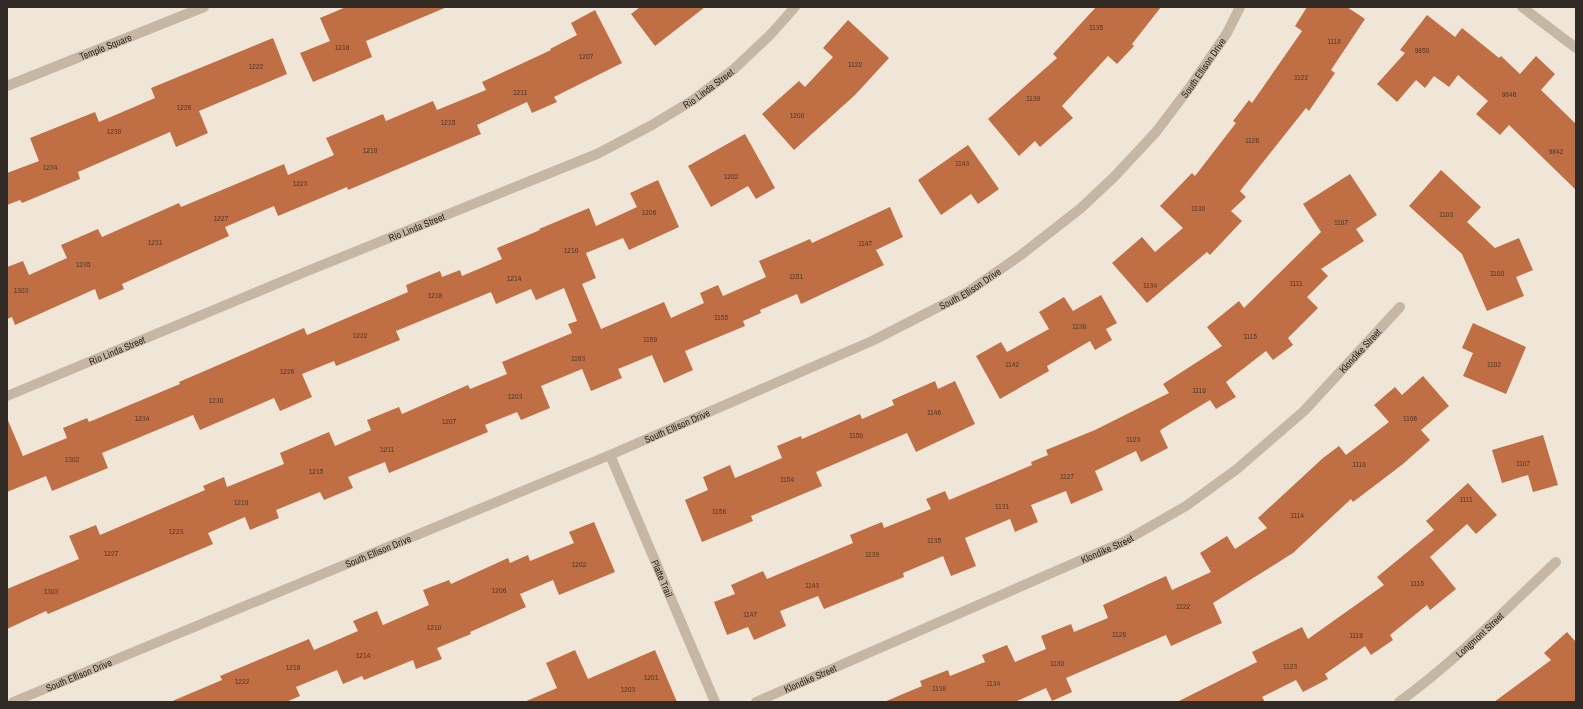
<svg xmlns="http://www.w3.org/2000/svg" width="1583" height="709" font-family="'Archivo Narrow',sans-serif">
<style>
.building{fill:#c06f45}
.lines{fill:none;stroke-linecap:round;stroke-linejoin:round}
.minor{stroke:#c6b7a4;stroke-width:10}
.tertiary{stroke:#c6b7a4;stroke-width:10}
.labels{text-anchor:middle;stroke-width:3;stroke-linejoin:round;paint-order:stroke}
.number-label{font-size:8px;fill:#563c2d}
.street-label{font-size:10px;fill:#322b25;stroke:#f7f0e3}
</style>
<rect width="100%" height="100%" fill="#efe6d7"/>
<g class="building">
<polygon points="346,7 447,7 366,41 372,57 313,82 300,53 330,41 320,18"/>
<polygon points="640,7 705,7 655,46 631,14"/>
<polygon points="1096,7 1161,7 1132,44 1134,46 1117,64 1108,56 1062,106 1073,118 1040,147 1035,141 1019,156 988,119 1057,58 1053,54"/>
<polygon points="1307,7 1347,7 1365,19 1331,70 1335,73 1309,111 1306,108 1240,191 1246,197 1231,211 1242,221 1210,255 1207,252 1147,303 1112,263 1142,237 1155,252 1183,228 1160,206 1192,173 1195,176 1236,123 1233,121 1249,100 1252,103 1302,31 1295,26"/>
<polygon points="595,10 622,63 554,97 557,102 532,113 527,102 477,125 481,134 348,190 347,187 278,216 274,206 225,227 229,236 122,284 124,289 99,300 95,289 15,325 12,317 7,319 7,267 23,261 29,275 67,258 61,245 98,229 102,237 179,203 181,207 284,164 288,175 334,155 326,138 383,114 386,121 433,101 437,110 486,90 482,82 551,50 550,49 577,35 571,23"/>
<polygon points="1427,15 1455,37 1462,28 1499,58 1501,56 1520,74 1536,56 1555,74 1541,90 1576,124 1576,190 1509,125 1500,135 1476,114 1488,101 1458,75 1449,87 1434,76 1425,88 1416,80 1397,102 1377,84 1405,53 1400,50"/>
<polygon points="848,20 889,58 855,95 794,150 762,114 799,81 805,87 833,57 823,48"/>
<polygon points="273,38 287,74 199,111 208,133 176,147 170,132 78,172 80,179 22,203 20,200 7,205 7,173 39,161 30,138 95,112 99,122 155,98 151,88"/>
<polygon points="745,134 775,188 756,199 748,186 711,207 688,166"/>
<polygon points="968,145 999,189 978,204 971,194 941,215 918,180"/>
<polygon points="1441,170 1481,207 1467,222 1495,248 1519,238 1533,270 1516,277 1524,296 1487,311 1462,254 1409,206"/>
<polygon points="1350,174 1377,215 1356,229 1364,241 1321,269 1328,276 1307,297 1318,308 1288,338 1293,345 1273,360 1266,351 1226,382 1236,397 1216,409 1210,400 1162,429 1160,431 1168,448 1141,462 1136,451 1095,471 1103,490 1071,504 1066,491 1031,505 1038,522 1015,532 1010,519 965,538 976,566 951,576 943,556 903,573 904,577 824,609 818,596 780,611 786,626 754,640 748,627 727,635 714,602 735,594 731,585 763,571 767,579 853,543 850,535 882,522 884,528 931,509 926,499 945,491 949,500 1032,465 1031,462 1048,455 1046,450 1095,430 1169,393 1163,384 1222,346 1207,327 1239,301 1244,308 1321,232 1303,204"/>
<polygon points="658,180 679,227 629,250 623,238 586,253 596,278 582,284 601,329 664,302 671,318 704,303 700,293 718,285 723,296 766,277 759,261 810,239 812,243 890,207 903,237 876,250 884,265 801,304 797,294 760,310 761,313 743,321 745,326 685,351 693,370 664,383 652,355 618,369 622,378 591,391 582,369 541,386 550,408 521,420 517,412 485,425 488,432 389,473 385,462 348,477 353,488 324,500 320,492 276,510 279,518 250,530 245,517 208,533 213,544 48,614 46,611 7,629 7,589 79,559 69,536 96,525 100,535 205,490 203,486 224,477 227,487 284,464 280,453 329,432 335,446 371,430 367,420 399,407 402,414 468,385 470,389 507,374 502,362 572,333 568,324 577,321 564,288 536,300 531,289 496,304 491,292 396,331 400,340 336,366 334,361 302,374 312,397 280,411 274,398 200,430 193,415 102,453 108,468 52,491 46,476 7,492 7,418 23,456 67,438 63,428 87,418 89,422 180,384 179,382 304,328 307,335 408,292 406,285 440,271 442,277 460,270 462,276 502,259 497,248 540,230 539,229 589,208 596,226 637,207 630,193"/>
<polygon points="1101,295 1117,323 1106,329 1112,340 1095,350 1090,341 1047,366 1049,371 1000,399 976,356 1001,342 1007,352 1049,329 1039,312 1064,297 1073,311"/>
<polygon points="1473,323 1526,347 1506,394 1463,376 1473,353 1462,348"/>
<polygon points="1423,376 1449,406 1421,430 1430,440 1403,464 1353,502 1351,499 1293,553 1213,603 1222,623 1171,646 1166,635 1066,678 1072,692 1052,701 1046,688 1015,702 884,702 922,686 920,681 948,670 950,676 985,662 982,655 1007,645 1015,662 1046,649 1041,636 1071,624 1074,632 1108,618 1103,605 1166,576 1172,590 1211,572 1200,553 1227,536 1235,549 1267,528 1258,518 1323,458 1339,446 1346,455 1389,422 1374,405 1395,387 1402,395"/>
<polygon points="935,381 938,389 955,381 975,424 916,452 907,433 816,472 822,486 751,516 753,521 702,542 685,500 708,490 703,477 730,465 735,478 782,458 777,446 801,436 802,439 860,414 862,419 894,405 892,400"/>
<polygon points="1543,435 1558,485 1533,492 1528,475 1502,483 1492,450"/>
<polygon points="1468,483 1497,515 1476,534 1467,524 1430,557 1456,589 1430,610 1427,605 1390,635 1393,640 1371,655 1365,646 1325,674 1328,679 1303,692 1296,680 1262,697 1265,702 1177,702 1257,662 1252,652 1302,627 1308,639 1384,585 1377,577 1434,530 1426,521"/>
<polygon points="594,522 615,572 559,595 553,580 520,594 526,607 470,632 471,634 437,648 442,659 416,669 413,660 364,680 362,676 343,684 337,670 296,687 300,696 286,702 170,702 222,680 220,676 309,639 314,650 358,631 353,621 377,611 383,625 429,605 423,590 449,580 451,584 508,558 510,563 528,555 530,561 574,543 569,532"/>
<polygon points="1567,632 1576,642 1576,702 1494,702 1551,660 1544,653"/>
<polygon points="575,650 588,679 655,650 677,702 524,702 557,688 546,663"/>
</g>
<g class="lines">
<g class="minor">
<path id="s1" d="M 7,86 L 204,7"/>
<path id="s2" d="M 7,396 L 305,272 L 597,154 L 652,125 L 693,100 L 734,69 L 771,34 L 795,7"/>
<path id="s3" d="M 610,455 L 715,702"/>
<path id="s4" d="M 756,702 L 1125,541 L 1186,506 L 1237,469 L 1304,411 L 1400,307"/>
<path id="s5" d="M 1399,702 C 1456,661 1505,610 1556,562"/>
</g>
<g class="tertiary">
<polyline points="1522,7 1576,48"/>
<path id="s6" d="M 13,702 L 610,455 L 872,341 L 966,293 L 1021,255 L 1081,208 L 1114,177 L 1156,132 L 1190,87 L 1227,33 L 1240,7"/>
</g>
</g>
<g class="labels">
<g class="number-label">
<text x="1096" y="30">1135</text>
<text x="1334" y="44">1118</text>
<text x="342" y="50">1218</text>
<text x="1422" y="53">9850</text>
<text x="586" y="59">1207</text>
<text x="855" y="67">1122</text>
<text x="256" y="69">1222</text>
<text x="1301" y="80">1122</text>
<text x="520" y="95">1211</text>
<text x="1509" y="97">9846</text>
<text x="1033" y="101">1139</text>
<text x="184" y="110">1226</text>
<text x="797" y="118">1200</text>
<text x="448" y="125">1215</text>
<text x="114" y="134">1230</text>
<text x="1252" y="143">1126</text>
<text x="370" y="153">1219</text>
<text x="1556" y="154">9842</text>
<text x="962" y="166">1143</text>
<text x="50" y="170">1234</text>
<text x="731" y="179">1202</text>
<text x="300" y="186">1223</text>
<text x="1198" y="211">1130</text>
<text x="649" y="215">1206</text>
<text x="1446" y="217">1103</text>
<text x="221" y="221">1227</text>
<text x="1341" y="225">1107</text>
<text x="155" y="245">1231</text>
<text x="865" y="246">1147</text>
<text x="571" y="253">1210</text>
<text x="83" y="267">1235</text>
<text x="1497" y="276">1100</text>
<text x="796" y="279">1151</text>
<text x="514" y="281">1214</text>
<text x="1296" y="286">1111</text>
<text x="1150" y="288">1134</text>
<text x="21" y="293">1303</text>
<text x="435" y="298">1218</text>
<text x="721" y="320">1155</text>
<text x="1079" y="329">1138</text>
<text x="360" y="338">1222</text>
<text x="1250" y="339">1115</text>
<text x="650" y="342">1159</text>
<text x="578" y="361">1163</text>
<text x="1012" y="367">1142</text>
<text x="1494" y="367">1102</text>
<text x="287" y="374">1226</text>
<text x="1199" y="393">1119</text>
<text x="515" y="399">1203</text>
<text x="216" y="403">1230</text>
<text x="934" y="415">1146</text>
<text x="142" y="421">1234</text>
<text x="1410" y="421">1106</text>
<text x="449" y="424">1207</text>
<text x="856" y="438">1150</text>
<text x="1133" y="442">1123</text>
<text x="387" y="452">1211</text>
<text x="72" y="462">1302</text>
<text x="1523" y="466">1107</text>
<text x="1359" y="467">1110</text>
<text x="316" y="474">1215</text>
<text x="1067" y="479">1127</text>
<text x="787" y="482">1154</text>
<text x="1466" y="502">1111</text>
<text x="241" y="505">1219</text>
<text x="1002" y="509">1131</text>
<text x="719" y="514">1158</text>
<text x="1297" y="518">1114</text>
<text x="176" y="534">1223</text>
<text x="934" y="543">1135</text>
<text x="111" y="556">1227</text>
<text x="872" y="557">1139</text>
<text x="579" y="567">1202</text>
<text x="1417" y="586">1115</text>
<text x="812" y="588">1143</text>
<text x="499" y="593">1206</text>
<text x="51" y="594">1303</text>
<text x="1183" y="609">1122</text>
<text x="750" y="617">1147</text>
<text x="434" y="630">1210</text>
<text x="1119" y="637">1126</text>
<text x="1356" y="638">1119</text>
<text x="363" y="658">1214</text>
<text x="1057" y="666">1130</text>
<text x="1290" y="669">1123</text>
<text x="293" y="670">1218</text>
<text x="651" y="680">1201</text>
<text x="242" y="684">1222</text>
<text x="993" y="686">1134</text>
<text x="939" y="691">1138</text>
<text x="628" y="692">1203</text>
</g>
<g class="street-label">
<text dy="4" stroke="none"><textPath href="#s1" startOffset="106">Temple Square</textPath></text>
<text dy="4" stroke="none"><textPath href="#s6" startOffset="1367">South Ellison Drive</textPath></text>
<text dy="4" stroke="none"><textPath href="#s2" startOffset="767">Rio Linda Street</textPath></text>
<text dy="4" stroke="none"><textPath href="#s2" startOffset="443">Rio Linda Street</textPath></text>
<text dy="4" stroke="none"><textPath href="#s6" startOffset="1043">South Ellison Drive</textPath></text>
<text dy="4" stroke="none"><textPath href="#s2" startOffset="119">Rio Linda Street</textPath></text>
<text dy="4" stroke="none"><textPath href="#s4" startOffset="707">Klondike Street</textPath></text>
<text dy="4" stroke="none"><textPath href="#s6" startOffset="719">South Ellison Drive</textPath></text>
<text dy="4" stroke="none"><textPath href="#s4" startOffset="383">Klondike Street</textPath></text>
<text dy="4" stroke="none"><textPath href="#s6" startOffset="395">South Ellison Drive</textPath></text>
<text dy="4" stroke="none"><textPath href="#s3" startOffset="134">Platte Trail</textPath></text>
<text dy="4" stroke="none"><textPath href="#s5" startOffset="105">Longmont Street</textPath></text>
<text dy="4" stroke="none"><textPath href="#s6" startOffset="71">South Ellison Drive</textPath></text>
<text dy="4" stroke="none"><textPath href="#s4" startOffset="59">Klondike Street</textPath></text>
</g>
</g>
<rect width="1583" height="709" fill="none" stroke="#322b25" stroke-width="16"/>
</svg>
